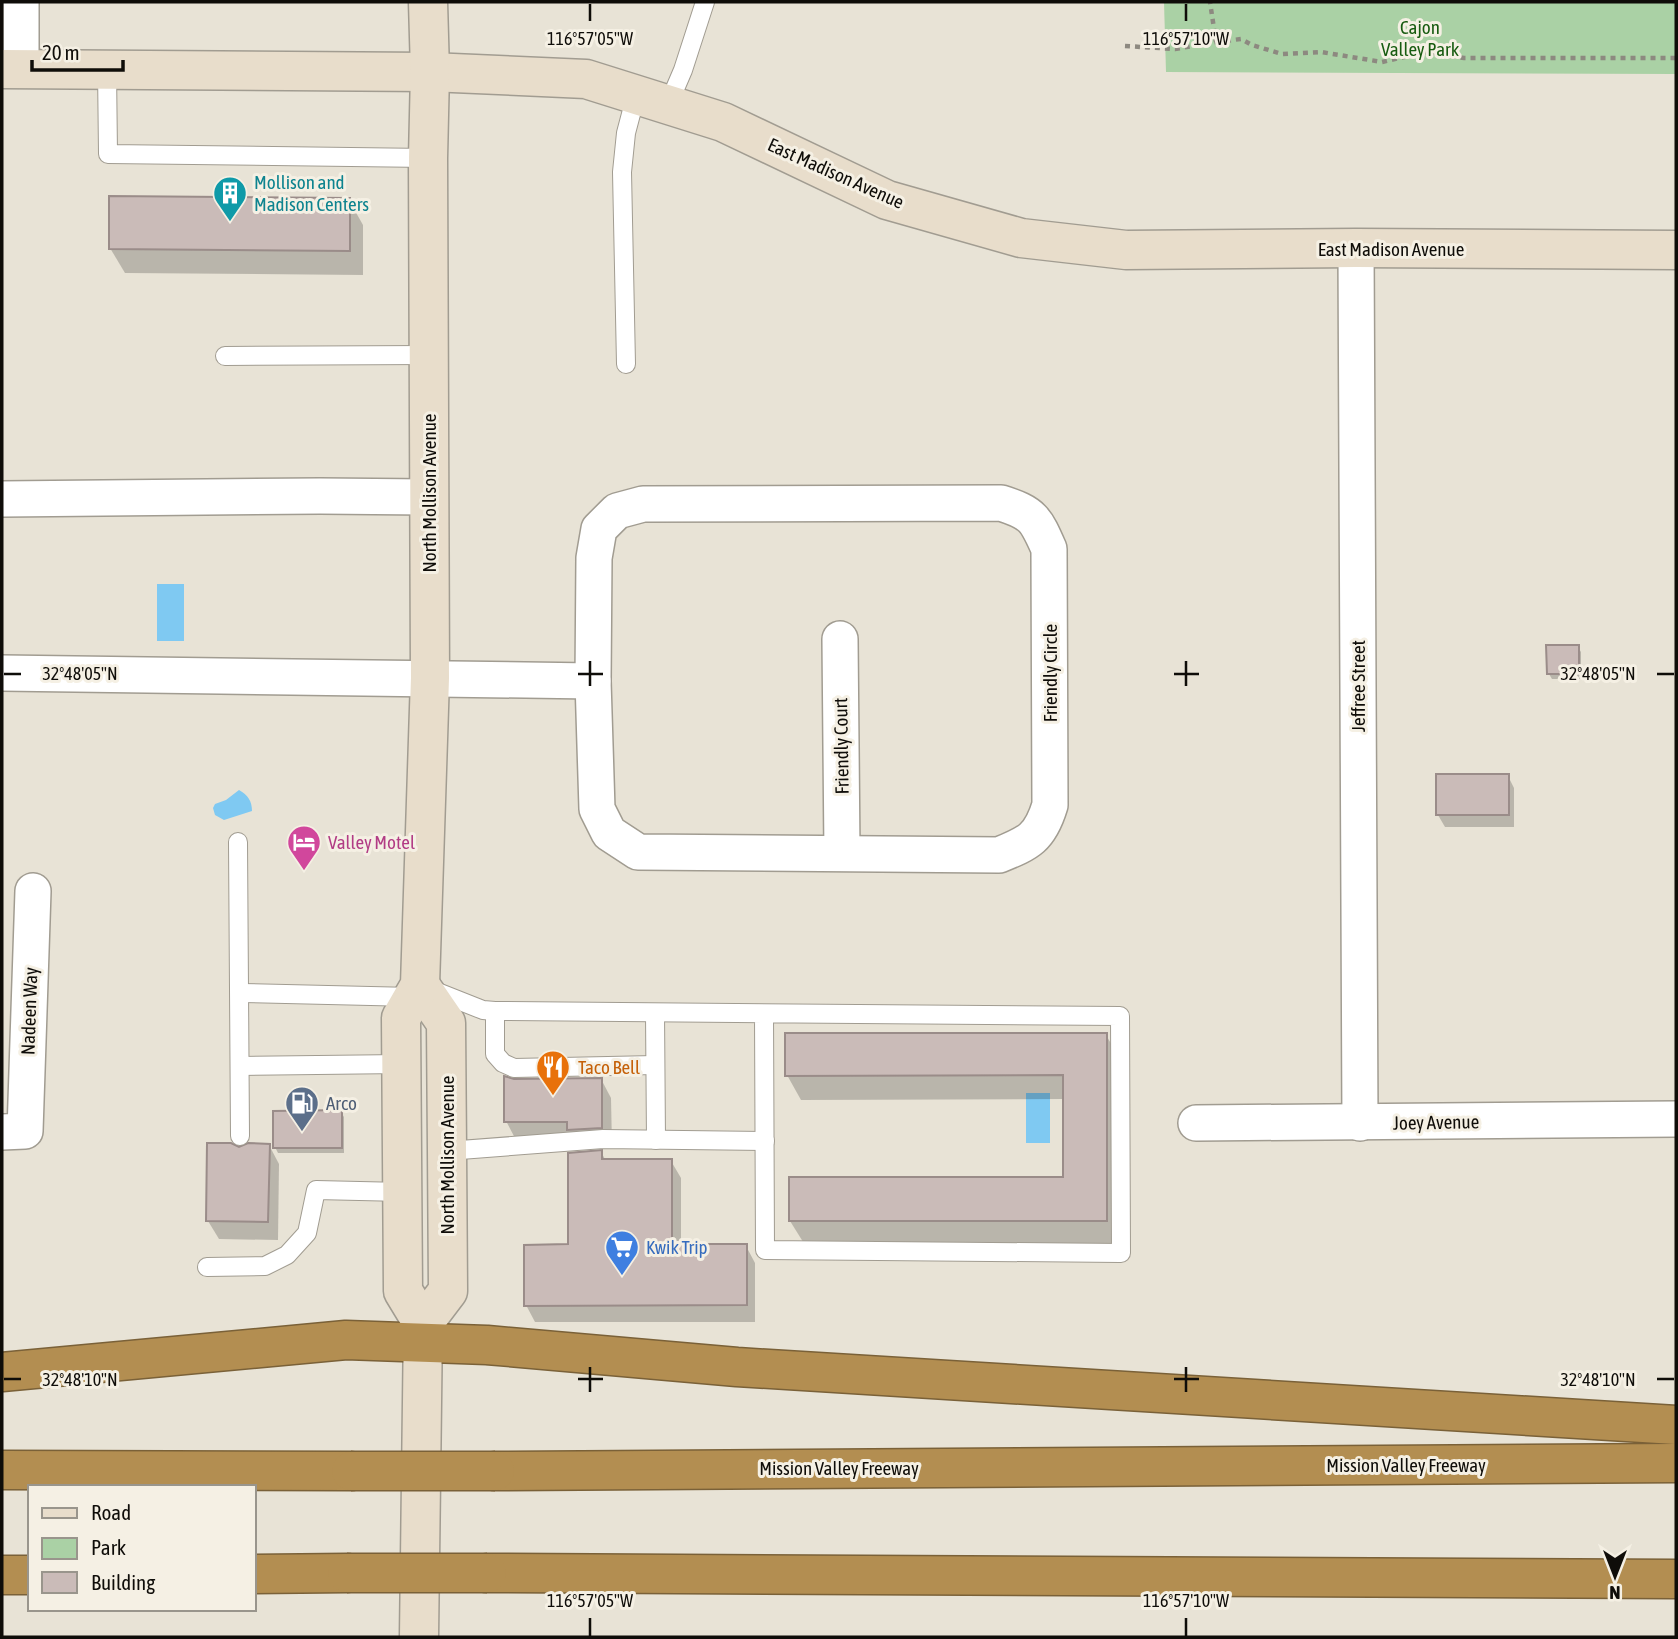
<svg xmlns="http://www.w3.org/2000/svg" width="1678" height="1639" font-family="'Asap Condensed',sans-serif">
<style>
.green{fill:#aad1a5}
.water{fill:#7fc9f2}
.shadow{fill:#0003}
.building{fill:#cabbb8;stroke:#9a8c89;stroke-width:2}
.lines{fill:none;stroke-linecap:round;stroke-linejoin:round}
.lane-casing{stroke:#a19c91;stroke-width:20}
.street-casing{stroke:#a19c91;stroke-width:38}
.secondary-casing{stroke:#a19c91;stroke-width:41}
.highway-casing{stroke:#7a6138;stroke-width:41}
.path{stroke:#8d8980;stroke-width:4.5;stroke-dasharray:5 5;stroke-linecap:butt}
.lane{stroke:#fff;stroke-width:18}
.street{stroke:#fff;stroke-width:35}
.secondary{stroke:#e8ddcb;stroke-width:38}
.highway{stroke:#b38e51;stroke-width:38}
.highway-bridge-casing{stroke:#7a6138;stroke-width:41;stroke-linecap:butt}
.highway-bridge{stroke:#b38e51;stroke-width:38}
.ticks{fill:none;stroke:#0f0d09;stroke-width:2.5}
.labels{text-anchor:middle;stroke-width:6;stroke-linejoin:round;paint-order:stroke}
.park-label{font-size:19px;fill:#175b10;stroke:#f5f0e4}
.street-label{font-size:19px;fill:#0f0d09;stroke:#f5f0e4}
.culture-label{font-size:19px;fill:#0d838f;stroke:#f5f0e4;text-anchor:start}
.hotel-label{font-size:19px;fill:#b23c85;stroke:#f5f0e4;text-anchor:start}
.food-label{font-size:19px;fill:#c56008;stroke:#f5f0e4;text-anchor:start}
.service-label{font-size:19px;fill:#4e5e75;stroke:#f5f0e4;text-anchor:start}
.shop-label{font-size:19px;fill:#366cbe;stroke:#f5f0e4;text-anchor:start}
.ticks-label{font-size:18px;text-anchor:middle;fill:#0f0d09;stroke:#f5f0e4;stroke-width:6;stroke-linejoin:round;paint-order:stroke}
</style>
<rect width="100%" height="100%" fill="#e8e3d6"/>
<polygon class="green" points="1164,2 1676,2 1676,74 1166,72"/>
<g class="water">
<rect x="157" y="584" width="27" height="57"/>
<path d="M 239,790 C 248,795 252,801 252,811 L 224,820 L 215,815 L 213,808 L 215,804 L 226,800 Z"/>
<rect x="1026" y="1093" width="24" height="50"/>
</g>
<g class="shadow">
<polygon points="349,200 363,225 363,275 125,273 110,248"/>
<polygon points="1578,647 1581,652 1581,679 1552,679 1549,674"/>
<polygon points="1508,776 1514,788 1514,827 1445,827 1438,815"/>
<polygon points="1106,1035 1120,1059 1120,1245 805,1245 790,1221 1065,1179 1064,1099 801,1100 787,1075"/>
<polygon points="601,1079 611,1098 612,1146 516,1140 506,1121 514,1081"/>
<polygon points="341,1112 344,1117 344,1153 278,1153 275,1147"/>
<polygon points="269,1145 279,1164 278,1240 219,1239 208,1221 239,1149"/>
<polygon points="601,1152 606,1161 671,1161 681,1178 681,1246 746,1246 755,1263 755,1322 535,1322 526,1305 570,1246"/>
</g>
<g class="building">
<polygon points="109,196 350,198 350,251 109,249"/>
<polygon points="1546,645 1579,645 1579,674 1547,674"/>
<rect x="1436" y="774" width="73" height="41"/>
<polygon points="785,1033 1107,1033 1107,1221 789,1221 789,1177 1063,1177 1063,1075 785,1076"/>
<polygon points="504,1076 514,1079 602,1078 602,1128 567,1130 567,1122 504,1122"/>
<polygon points="342,1110 342,1148 273,1148 273,1111"/>
<polygon points="207,1143 231,1143 239,1147 248,1143 270,1144 268,1222 206,1221"/>
<polygon points="602,1150 602,1159 672,1159 672,1244 747,1244 747,1305 524,1306 524,1245 568,1244 568,1153"/>
</g>
<g class="lines">
<g class="lane-casing">
<g id="lane">
<polyline points="107,69 108,154 428,158"/>
<polyline points="668,105 683,70 705,2"/>
<polyline points="225,356 430,355"/>
<polyline points="626,364 622,172 626,133 636,95"/>
<polyline points="238,842 240,1136"/>
<polyline points="430,989 483,1010 495,1011 1120,1016 1121,1253 765,1250 764,1014"/>
<polyline points="240,993 413,997"/>
<polyline points="495,1011 495,1054 503,1063 514,1068 655,1065"/>
<polyline points="655,1013 656,1140"/>
<polyline points="240,1066 402,1064"/>
<polyline points="447,1151 603,1139 765,1141"/>
<polyline points="207,1267 265,1266 287,1255 307,1233 316,1190 403,1192"/>
</g>
</g>
<g class="street-casing">
<g id="street">
<polyline points="21,2 21,69"/>
<polyline points="1356,248 1360,1123"/>
<polyline points="2,499 320,496 428,497"/>
<path d="M 1001,503 C 1033,513 1036,519 1049,549 L 1050,805 C 1040,838 1029,843 999,855 L 638,852 L 609,833 L 597,809 L 593,681 L 594,558 L 599,529 L 617,511 L 643,504 Z"/>
<polyline points="840,639 842,853"/>
<polyline points="2,673 593,681"/>
<polyline points="1196,1123 1676,1119"/>
<polyline points="2,1132 25,1131 33,891"/>
</g>
</g>
<g class="secondary-casing">
<g id="secondary">
<polyline points="2,69 430,72 586,79 723,122 887,200 1021,238 1126,250 1356,248 1676,250"/>
<polyline points="420,985 446,1023 447,1151 448,1291 423,1324"/>
<polyline points="419,1637 423,1324 403,1291 401,1018 420,985 430,678 428,158 430,72 428,2"/>
</g>
</g>
<g class="highway-casing">
<g id="highway">
<polyline points="2,1372 346,1340 487,1345 737,1367 1676,1425"/>
<polyline points="2,1470 351,1471"/>
<polyline points="495,1471 1676,1463"/>
<polyline points="487,1573 1676,1579"/>
<polyline points="254,1574 347,1573"/>
<polyline points="2,1575 30,1575"/>
</g>
</g>
<g class="path">
<polyline points="1216,42 1241,39 1252,45 1282,54 1321,52 1382,62 1426,52 1464,58 1676,58"/>
<polyline points="1125,46 1175,49 1216,42 1210,2"/>
</g>
<use href="#lane" class="lane"/>
<use href="#street" class="street"/>
<use href="#secondary" class="secondary"/>
<use href="#highway" class="highway"/>
<g class="highway-bridge-casing">
<g id="highway-bridge">
<polyline points="351,1471 495,1471"/>
<polyline points="347,1573 487,1573"/>
</g>
</g>
<use href="#highway-bridge" class="highway-bridge"/>
</g>
<path class="ticks" d="M 590,4 L 590,21M 1186,4 L 1186,21M 590,661 L 590,686M 1186,661 L 1186,686M 4,674 L 21,674M 578,674 L 603,674M 1174,674 L 1199,674M 1657,674 L 1674,674M 590,1367 L 590,1392M 1186,1367 L 1186,1392M 4,1379 L 21,1379M 578,1379 L 603,1379M 1174,1379 L 1199,1379M 1657,1379 L 1674,1379M 590,1618 L 590,1636M 1186,1618 L 1186,1636"/>
<defs>
<g id="building-pin" transform="scale(1.75)"><path d="M0 17L-7.5 6A9.5 9.5 0 1 1 7.5 6Z" fill="#0f9aa8" stroke="#f5f0e4"/><path d="M-4-6H4V6H1V3H-1V6H-4ZM-2.5-4.3h1.7v1.8h-1.7ZM.8-4.3h1.7v1.8H.8ZM-2.5-1h1.7V.8h-1.7ZM.8-1h1.7V.8H.8Z" fill="#fff"/></g>
<g id="hotel-pin" transform="scale(1.75)"><path d="M0 17L-7.5 6A9.5 9.5 0 1 1 7.5 6Z" fill="#d1479c" stroke="#f5f0e4"/><path d="M-6-4.5h1.5V1H6V5H4.5V3h-9V5H-6ZM-4 0a1.8 1.8 0 1 1 3.6 0ZM.5 0V-2.5h3Q6-2.5 6 0Z" fill="#fff"/></g>
<g id="restaurant-pin" transform="scale(1.75)"><path d="M0 17L-7.5 6A9.5 9.5 0 1 1 7.5 6Z" fill="#e8710a" stroke="#f5f0e4"/><path d="M-5-6h1v4h1v-4h1v4h1v-4h1v5L-1.5 .5V6h-2V.5L-5-1ZM5-6V6H3V1.5H1.5Q1.5-4 5-6Z" fill="#fff"/></g>
<g id="fuel-pin" transform="scale(1.75)"><path d="M0 17L-7.5 6A9.5 9.5 0 1 1 7.5 6Z" fill="#5c6f8a" stroke="#f5f0e4"/><path d="M-5.5-6h7V0h2V4h1.3V-2.5L3-4.5l.8-.8L6-3V5H2.5V1h-1V6h-7ZM-4.2-4.7v3.2H.2V-4.7Z" fill="#fff"/></g>
<g id="supermarket-pin" transform="scale(1.75)"><path d="M0 17L-7.5 6A9.5 9.5 0 1 1 7.5 6Z" fill="#3f7fe0" stroke="#f5f0e4"/><path d="M-6-5.5h2.5l.6 2H6L4.5 2H-2.5L-4.4-4H-6ZM-1.5 3.2a1.3 1.3 0 1 0 .1 0ZM3 3.2a1.3 1.3 0 1 0 .1 0Z" fill="#fff"/></g>
</defs>
<g fill-rule="evenodd">
<use href="#building-pin" x="230" y="193"/>
<use href="#hotel-pin" x="304" y="842"/>
<use href="#restaurant-pin" x="553" y="1067"/>
<use href="#fuel-pin" x="302" y="1103"/>
<use href="#supermarket-pin" x="622" y="1247"/>
</g>
<g class="labels">
<g class="park-label">
<text x="1420" y="34">Cajon<tspan x="1420" dy="22">Valley Park</tspan></text>
</g>
<g class="street-label">
<text transform="translate(836 173) rotate(24)" y="7">East Madison Avenue</text>
<text x="1391" y="256">East Madison Avenue</text>
<text transform="translate(429 493) rotate(-90)" y="7">North Mollison Avenue</text>
<text transform="translate(1050 673) rotate(-90)" y="7">Friendly Circle</text>
<text transform="translate(1358 686) rotate(-90)" y="7">Jeffree Street</text>
<text transform="translate(841 746) rotate(-91)" y="7">Friendly Court</text>
<text transform="translate(29 1011) rotate(-88)" y="7">Nadeen Way</text>
<text transform="translate(1436 1122) rotate(-1)" y="7">Joey Avenue</text>
<text transform="translate(447 1155) rotate(-90)" y="7">North Mollison Avenue</text>
<text x="1406" y="1472">Mission Valley Freeway</text>
<text x="839" y="1475">Mission Valley Freeway</text>
</g>
<g class="culture-label">
<text x="254" y="189">Mollison and<tspan x="254" dy="22">Madison Centers</tspan></text>
</g>
<g class="hotel-label">
<text x="328" y="849">Valley Motel</text>
</g>
<g class="food-label">
<text x="578" y="1074">Taco Bell</text>
</g>
<g class="service-label">
<text x="326" y="1110">Arco</text>
</g>
<g class="shop-label">
<text x="646" y="1254">Kwik Trip</text>
</g>
</g>
<g class="ticks-label">
<text x="590" y="45">116°57'05"W</text>
<text x="1186" y="45">116°57'10"W</text>
<text x="1598" y="680">32°48'05"N</text>
<text x="80" y="680">32°48'05"N</text>
<text x="1598" y="1386">32°48'10"N</text>
<text x="80" y="1386">32°48'10"N</text>
<text x="590" y="1607">116°57'05"W</text>
<text x="1186" y="1607">116°57'10"W</text>
</g>
<rect width="1678" height="1639" fill="none" stroke="#0f0d09" stroke-width="7"/>
<rect x="28" y="1485" width="228" height="126" fill="#f5f0e4" stroke="#99958c" stroke-width="2"/>
<rect x="42" y="1508" width="35" height="10" fill="#e8ddcb" stroke="#99958c" stroke-width="2"/>
<text x="91" y="1520" font-size="21" fill="#0f0d09">Road</text>
<rect x="42" y="1538" width="35" height="21" fill="#aad1a5" stroke="#99958c" stroke-width="2"/>
<text x="91" y="1555" font-size="21" fill="#0f0d09">Park</text>
<rect x="42" y="1572" width="35" height="21" fill="#cabbb8" stroke="#99958c" stroke-width="2"/>
<text x="91" y="1590" font-size="21" fill="#0f0d09">Building</text>
<g transform="translate(1615 1576) rotate(180)" stroke="#f5f0e4" stroke-width="5" paint-order="stroke">
<path d="M0-5L12 26L0 18L-12 26Z" fill="#0f0d09"/>
<text y="-10" font-size="19" font-weight="bold" text-anchor="middle" fill="#0f0d09">N</text>
</g>
<path d="M32 60v10h91v-10" fill="none" stroke="#0f0d09" stroke-width="3.5"/>
<text x="42" y="60" font-size="21" fill="#0f0d09" stroke="#f5f0e4" stroke-width="5" paint-order="stroke">20 m</text>
</svg>
